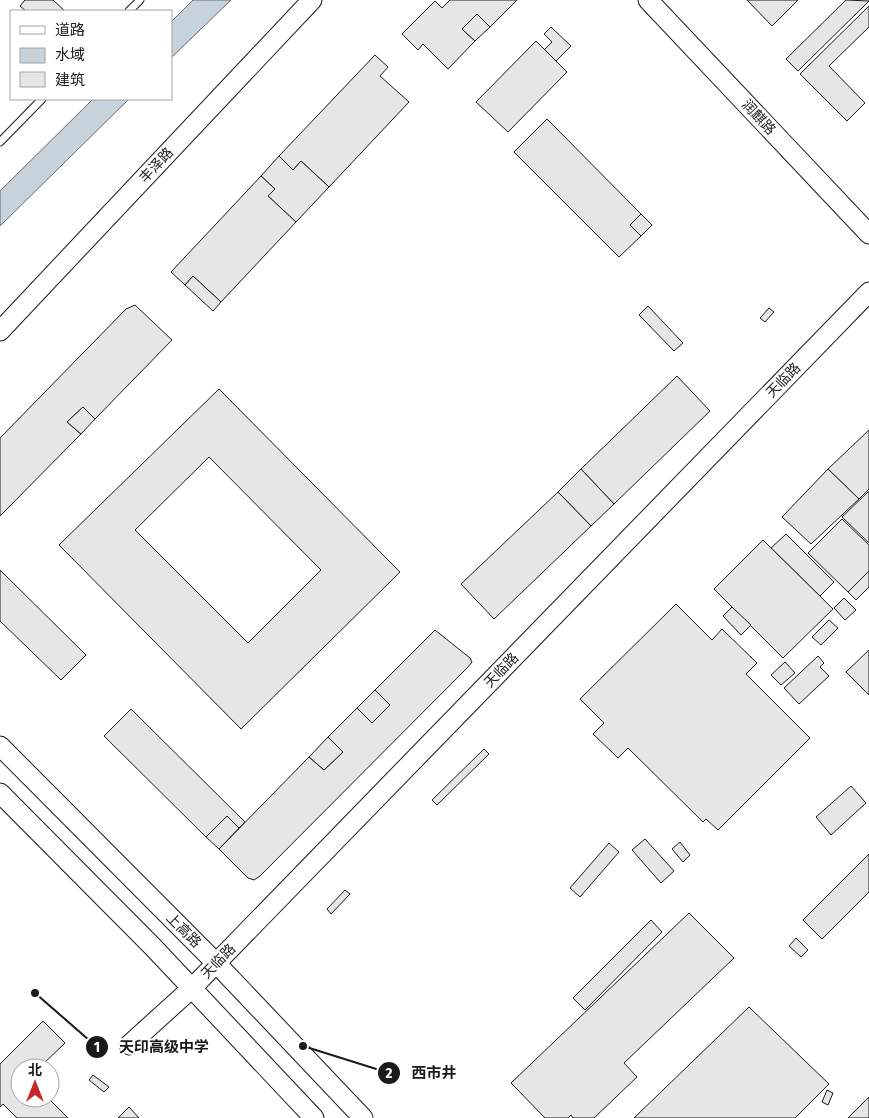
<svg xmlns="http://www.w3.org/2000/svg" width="869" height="1118" font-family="'Fira Sans Condensed','Noto Sans SC',sans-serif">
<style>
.water{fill:#c6d2dc;stroke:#6a6a6a}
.building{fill:#e6e6e6;stroke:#1a1a1a;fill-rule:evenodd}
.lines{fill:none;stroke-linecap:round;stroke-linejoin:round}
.lane-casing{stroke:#1a1a1a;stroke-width:9}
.secondary-casing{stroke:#1a1a1a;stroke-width:21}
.lane{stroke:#fff;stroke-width:7}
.secondary{stroke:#fff;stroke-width:19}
.labels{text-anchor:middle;stroke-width:4;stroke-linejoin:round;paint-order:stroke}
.street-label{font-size:14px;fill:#1a1a1a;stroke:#fff}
.leader{fill:none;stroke:#1a1a1a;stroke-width:2}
.callout-dot{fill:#1a1a1a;stroke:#fff;stroke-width:2}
.mark-label{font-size:15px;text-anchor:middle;font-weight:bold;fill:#fff}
.callout-label{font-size:15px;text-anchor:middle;font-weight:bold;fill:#1a1a1a;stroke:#fff;stroke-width:4;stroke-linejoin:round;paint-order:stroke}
</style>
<rect width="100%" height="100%" fill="#fff"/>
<g class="water">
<polygon points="193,0 231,0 171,58 171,22"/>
<polygon points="93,99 129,99 0,226 0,191"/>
</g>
<g class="building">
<polygon points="25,0 53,0 65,11 26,11 20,6"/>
<polygon points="450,0 517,0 490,27 477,14 462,29 475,41 448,69 423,44 418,50 402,34 435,1 442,8"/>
<polygon points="747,0 798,0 772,26"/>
<polygon points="846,0 869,1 798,71 786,59"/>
<polygon points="869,6 869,27 829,66 865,103 847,121 800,74"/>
<polygon points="477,14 490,27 475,41 462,29"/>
<polygon points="551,27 571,46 556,61 544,50 552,42 544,34"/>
<polygon points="536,41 567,72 508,132 476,102"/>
<polygon points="375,55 388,67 380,76 409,102 329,187 301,161 293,170 279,156"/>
<polygon points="547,119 641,214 630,225 641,236 619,257 514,152"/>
<polygon points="279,156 293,170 301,161 329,187 296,222 268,196 275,189 261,176"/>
<polygon points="261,176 275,189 268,196 296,222 221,302 193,276 185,285 171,272"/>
<polygon points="641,214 652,225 641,236 630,225"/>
<polygon points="193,276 221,302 213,311 185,285"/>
<polygon points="135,305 172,340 95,419 83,407 67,422 81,434 0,516 0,438 126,309"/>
<polygon points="648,306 683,343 674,351 639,315"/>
<polygon points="769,308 774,312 765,322 760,318"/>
<polygon points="677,376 710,411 614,504 581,469"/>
<path d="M 219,389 L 400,572 L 241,729 L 59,545 ZM 209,457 L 321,570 L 248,643 L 135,530 Z"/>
<polygon points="83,407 95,419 81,434 67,422"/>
<polygon points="869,430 869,489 859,499 828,469"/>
<polygon points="581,469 614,504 591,526 558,492"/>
<polygon points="828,469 859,499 811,544 782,517"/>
<polygon points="869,491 869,543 842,517"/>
<polygon points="558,492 591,526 494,619 461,584"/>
<polygon points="842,519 869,545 869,571 848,592 808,553"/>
<polygon points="786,534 834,582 820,596 771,548"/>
<polygon points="763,540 833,609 783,658 714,589"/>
<polygon points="0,570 86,655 61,680 0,621"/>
<polygon points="869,571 869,587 856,600 848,592"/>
<polygon points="844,598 856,610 845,620 834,608"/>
<polygon points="676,604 712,640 722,629 757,663 746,674 810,738 718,830 706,819 703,822 628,748 618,758 593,734 604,723 580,699"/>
<polygon points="732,607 751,625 741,635 723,616"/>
<polygon points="829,620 838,628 821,645 812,637"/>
<polygon points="435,630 470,658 472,662 468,667 260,876 254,880 248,878 219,849 309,757 324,770 343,752 328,737 357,708 372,723 390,705 375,690"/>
<polygon points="869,650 869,695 846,672"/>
<polygon points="818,656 824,663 820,667 829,676 799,704 784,688"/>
<polygon points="785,662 795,673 781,685 771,675"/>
<polygon points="375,690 390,705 372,723 357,708"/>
<polygon points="131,709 245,822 239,828 227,816 206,837 104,736"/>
<polygon points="328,737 343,752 324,770 309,757"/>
<polygon points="484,749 489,754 437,805 432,800"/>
<polygon points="851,786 866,803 831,835 816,817"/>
<polygon points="227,816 239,828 219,849 206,837"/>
<polygon points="645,839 674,871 661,883 632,850"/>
<polygon points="680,842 690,855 683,862 672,849"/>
<polygon points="609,843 619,852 580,897 570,888"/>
<polygon points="869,854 869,892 822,939 803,920"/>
<polygon points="345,890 350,894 331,914 327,909"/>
<polygon points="689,913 734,958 624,1063 637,1077 594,1118 573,1118 571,1115 568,1118 545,1118 511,1083"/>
<polygon points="651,920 662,932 585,1010 573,998"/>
<polygon points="796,938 808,950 801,957 789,946"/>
<polygon points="749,1007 829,1084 795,1118 634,1118"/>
<polygon points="43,1021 65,1043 39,1068 20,1068 20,1098 48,1098 68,1118 17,1118 3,1104 0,1107 0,1064"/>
<polygon points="93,1075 109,1087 104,1092 89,1080"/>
<polygon points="827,1090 833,1093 828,1105 822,1102"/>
<polygon points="869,1097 869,1118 848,1118"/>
<polygon points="129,1107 139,1118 118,1118"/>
</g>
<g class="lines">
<g class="lane-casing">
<g id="lane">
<polyline points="129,11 140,0"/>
<polyline points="0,142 42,99"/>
</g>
</g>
<g class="secondary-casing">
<g id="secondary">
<polyline points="648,0 869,234"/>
<polyline points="0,331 312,0"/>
<polyline points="0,746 216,963 363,1118"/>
<polyline points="0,793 153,947 314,1118"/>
<polyline points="129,1045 192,988 869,292"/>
</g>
</g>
<use href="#lane" class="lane"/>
<use href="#secondary" class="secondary"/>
</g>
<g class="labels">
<g class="street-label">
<text transform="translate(759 117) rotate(47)" y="5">润麒路</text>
<text transform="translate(156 165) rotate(-47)" y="5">丰泽路</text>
<text transform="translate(783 380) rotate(-46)" y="5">天临路</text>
<text transform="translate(501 670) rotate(-46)" y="5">天临路</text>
<text transform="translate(184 930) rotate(45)" y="5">上高路</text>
<text transform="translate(218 961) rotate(-46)" y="5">天临路</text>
</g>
</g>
<path class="leader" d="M35 993L97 1047M303 1046L389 1073"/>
<g class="callout-dot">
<circle cx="35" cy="993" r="5"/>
<circle cx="303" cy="1046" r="5"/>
<circle cx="97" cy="1047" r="12"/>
<circle cx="389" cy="1073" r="12"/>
</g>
<g class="mark-label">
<text x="97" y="1052">1</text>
<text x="389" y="1078">2</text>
</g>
<g class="callout-label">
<text x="164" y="1052">天印高级中学</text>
<text x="434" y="1078">西市井</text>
</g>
<rect x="10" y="10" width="162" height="90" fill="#ffffff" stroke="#a3a3a3"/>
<rect x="20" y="26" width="25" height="8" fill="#ffffff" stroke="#a3a3a3"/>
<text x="55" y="35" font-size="15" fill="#1a1a1a">道路</text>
<rect x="20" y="48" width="25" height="15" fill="#c6d2dc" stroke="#a3a3a3"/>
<text x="55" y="60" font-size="15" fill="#1a1a1a">水域</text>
<rect x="20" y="72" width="25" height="15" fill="#e6e6e6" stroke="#a3a3a3"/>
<text x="55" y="85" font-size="15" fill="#1a1a1a">建筑</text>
<g transform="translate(35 1083)"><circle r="24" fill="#ffffff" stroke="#a3a3a3"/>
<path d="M0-4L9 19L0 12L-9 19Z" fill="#c62828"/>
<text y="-8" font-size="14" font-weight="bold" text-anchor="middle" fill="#1a1a1a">北</text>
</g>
</svg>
